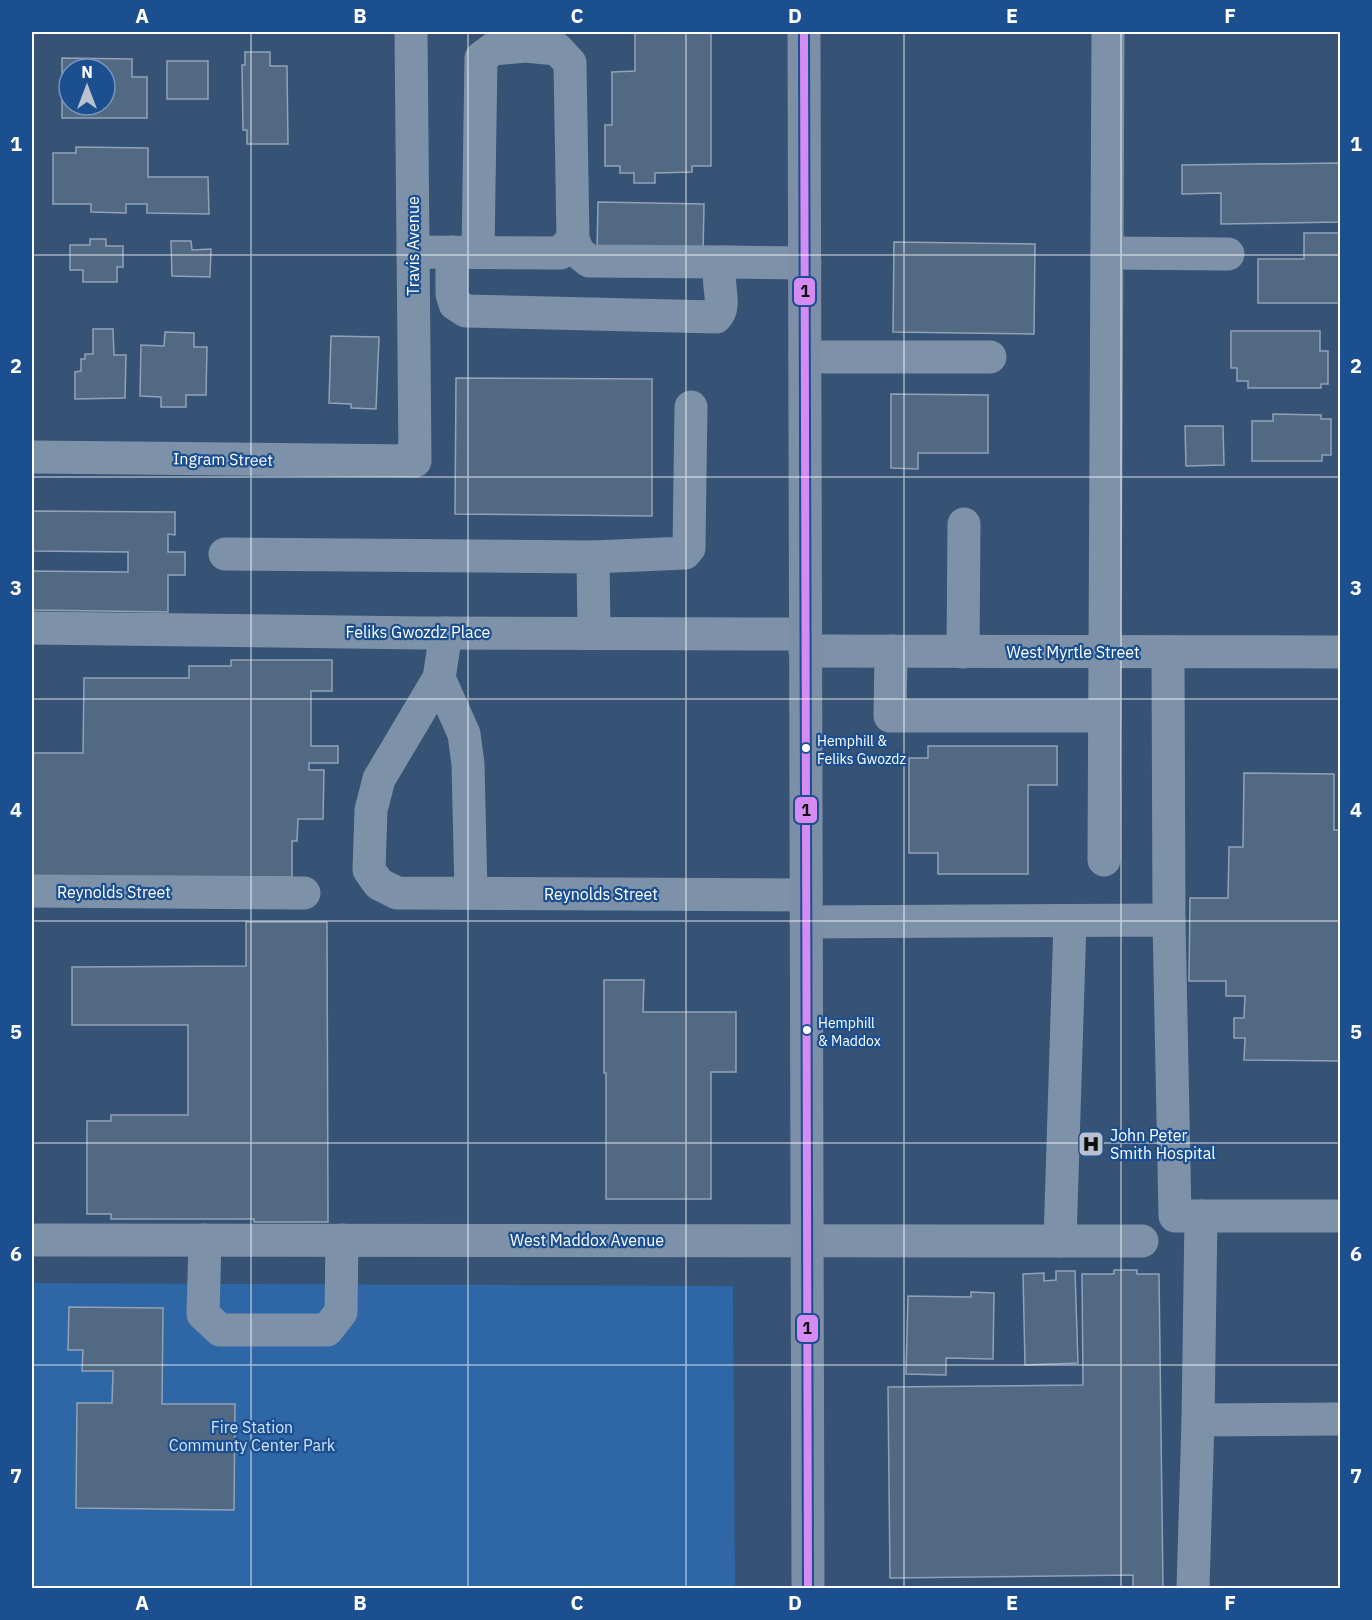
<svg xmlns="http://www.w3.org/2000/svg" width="1372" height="1620" font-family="'IBM Plex Sans',sans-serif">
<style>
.green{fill:#2f66a5}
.building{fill:#526984;stroke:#92a2b6;stroke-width:1.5;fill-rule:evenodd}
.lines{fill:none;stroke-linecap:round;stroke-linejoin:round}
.minor{stroke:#7d92a8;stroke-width:33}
.major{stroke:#7d8ea7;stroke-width:33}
.bus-1-casing{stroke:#1b4f8f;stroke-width:12}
.bus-1{stroke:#d58cf2;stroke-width:8}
.grid{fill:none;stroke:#fff;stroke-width:1.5;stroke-opacity:0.55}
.bus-dot{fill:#fff;stroke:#1b4f8f;stroke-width:2}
.labels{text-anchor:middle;stroke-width:4.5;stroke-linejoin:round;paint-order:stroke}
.bus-label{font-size:14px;fill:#fff;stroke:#1b4f8f;text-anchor:start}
.street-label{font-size:16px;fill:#fff;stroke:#1b4f8f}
.poi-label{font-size:16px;fill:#fff;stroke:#1b4f8f;text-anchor:start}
.park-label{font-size:16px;fill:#cfe3fa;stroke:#1b4f8f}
.line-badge{stroke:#1b4f8f;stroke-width:2}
.pale-badge-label{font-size:16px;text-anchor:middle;font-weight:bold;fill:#111}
.neatline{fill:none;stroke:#fff;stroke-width:2}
.grid-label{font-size:20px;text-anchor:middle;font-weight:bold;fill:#fff}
</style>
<rect width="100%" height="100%" fill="#365274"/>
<polygon class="green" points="32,1283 733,1286 735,1588 32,1588"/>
<g class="building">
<polygon points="635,32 711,32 711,166 692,166 692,172 655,173 655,183 634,183 634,173 620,173 620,166 605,166 605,125 612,125 612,72 635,71"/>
<polygon points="245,52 270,52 270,66 287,66 288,144 247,144 247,130 243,130 242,65 245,65"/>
<path d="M 62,58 L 132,59 L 132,77 L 147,77 L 147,118 L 62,118 ZM 69,69 L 105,69 L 105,105 L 69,105 Z"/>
<rect x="167" y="61" width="41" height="38"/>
<polygon points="76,147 148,148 148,177 208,177 209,214 147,213 147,204 126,204 126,213 91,212 91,204 53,204 53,153 76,153"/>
<polygon points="1340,163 1340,222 1221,224 1221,193 1182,194 1182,165"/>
<polygon points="598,202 704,204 703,254 597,251"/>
<polygon points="1304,233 1340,233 1340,303 1258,303 1258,259 1304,259"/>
<polygon points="90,239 106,239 106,246 123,246 123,267 117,267 117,282 83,282 83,270 70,270 70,245 90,245"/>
<polygon points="171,241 191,241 192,250 211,249 210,277 172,276"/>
<polygon points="894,242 1035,244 1034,334 893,332"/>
<polygon points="93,329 113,329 114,355 126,355 125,398 75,399 75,372 81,371 81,359 85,359 85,354 93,354"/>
<polygon points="1231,331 1320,331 1320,351 1328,351 1328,384 1321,384 1321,388 1248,388 1248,381 1237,381 1237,368 1231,368"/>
<polygon points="165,332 194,333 194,347 207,347 206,395 186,395 186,407 161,407 161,397 140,396 141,345 164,346"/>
<polygon points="331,336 379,337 376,409 351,408 351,404 329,403"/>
<polygon points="456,378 652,379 652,516 455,514"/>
<polygon points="891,394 988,395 988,453 918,453 918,469 891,468"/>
<polygon points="1273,414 1321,415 1321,419 1331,419 1331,455 1322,455 1322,461 1252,461 1252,421 1273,421"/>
<polygon points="1185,426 1223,426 1224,465 1186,466"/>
<polygon points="32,511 175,512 175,535 168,534 168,552 185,552 185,575 168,575 168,612 32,610 32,571 128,572 128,552 32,551"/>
<polygon points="231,660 332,660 332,691 311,691 311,746 338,746 338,763 309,763 309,770 324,770 323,819 298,819 297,841 292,841 292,877 32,876 32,753 83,753 84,678 189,678 189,666 231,666"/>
<polygon points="928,746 1057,746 1057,785 1028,785 1028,874 938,874 938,853 909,853 909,758 928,758"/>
<polygon points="1244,773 1334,774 1334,830 1340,830 1340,1061 1244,1060 1245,1038 1234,1038 1234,1018 1244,1018 1245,996 1226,996 1226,981 1189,981 1190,898 1228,898 1229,847 1243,847"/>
<polygon points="246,922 327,922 328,1222 254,1222 254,1219 111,1219 111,1214 87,1214 87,1121 111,1121 111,1115 188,1115 188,1025 72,1025 72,967 246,966"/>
<polygon points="604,980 644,980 643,1012 736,1012 736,1072 711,1072 711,1199 606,1199 606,1073 604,1073"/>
<polygon points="1114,1270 1137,1270 1137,1274 1159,1274 1163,1588 1133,1588 1133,1575 890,1578 888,1387 1083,1385 1082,1274 1114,1274"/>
<polygon points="1056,1271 1075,1271 1078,1363 1025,1365 1023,1274 1044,1273 1044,1281 1056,1280"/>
<polygon points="971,1292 994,1293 993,1359 946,1358 946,1375 906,1374 908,1296 971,1297"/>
<polygon points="69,1307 163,1308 162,1404 235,1404 234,1510 76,1508 77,1403 112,1403 113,1371 82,1371 83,1350 68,1350"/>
</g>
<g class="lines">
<g class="minor">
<polyline points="573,239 578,252 589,261 726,262"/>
<polyline points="413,252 560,253 573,239 570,63 557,49 525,46 493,49 481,58 478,252"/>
<path d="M 452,252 L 452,294 L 455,304 L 466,311 L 716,317 C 730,303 710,275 726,262 L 805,263"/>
<polyline points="1107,253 1228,254"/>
<polyline points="805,357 990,357"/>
<polyline points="32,457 415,461 411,32"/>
<polyline points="225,554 593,557 594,632"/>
<polyline points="593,557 685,553 689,548 691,407"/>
<polyline points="32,628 422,633 805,634"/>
<polyline points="446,633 439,678 379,779 371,810 369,870 379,884 397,893 806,895"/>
<polyline points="805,651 1340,652"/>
<polyline points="891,651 890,716 1104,716"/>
<polyline points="963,652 964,524"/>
<polyline points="1168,652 1169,920"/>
<polyline points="439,678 464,734 468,764 471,893"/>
<polyline points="1104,860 1108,32"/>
<polyline points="32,891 304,893"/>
<polyline points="806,922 1169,920 1175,1216 1340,1216"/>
<polyline points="32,1240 1142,1241"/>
<polyline points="205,1240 203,1314 220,1330 327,1330 341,1312 342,1240"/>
<polyline points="1060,1241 1070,921"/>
<polyline points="1198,1420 1201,1216"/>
<polyline points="1193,1588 1198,1420 1340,1419"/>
</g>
<polyline class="major" points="804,32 808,1588"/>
<g class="bus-1-casing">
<polyline id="bus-1" points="804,32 808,1588"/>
</g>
<use href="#bus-1" class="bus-1"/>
</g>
<path class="grid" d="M 251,32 L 251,1588M 468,32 L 468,1588M 686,32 L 686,1588M 904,32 L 904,1588M 1121,32 L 1121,1588M 32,255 L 1340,255M 32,477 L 1340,477M 32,699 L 1340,699M 32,921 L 1340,921M 32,1143 L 1340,1143M 32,1365 L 1340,1365"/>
<defs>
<g id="hospital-square" transform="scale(1.35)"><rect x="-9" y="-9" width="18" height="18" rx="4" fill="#b9c2ce" stroke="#1b4f8f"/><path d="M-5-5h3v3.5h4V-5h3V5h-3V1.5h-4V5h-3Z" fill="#111"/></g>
</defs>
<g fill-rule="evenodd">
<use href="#hospital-square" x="1091" y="1144"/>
</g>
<g class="bus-dot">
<circle cx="806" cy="748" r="5"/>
<circle cx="807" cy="1030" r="5"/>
</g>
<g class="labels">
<g class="bus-label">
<text x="817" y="746">Hemphill &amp;<tspan x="817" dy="18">Feliks Gwozdz</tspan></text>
<text x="818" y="1028">Hemphill<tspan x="818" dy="18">&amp; Maddox</tspan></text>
</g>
<g class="street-label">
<text transform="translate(413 246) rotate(-90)" y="6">Travis Avenue</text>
<text transform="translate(223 459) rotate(1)" y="6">Ingram Street</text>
<text x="418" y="638">Feliks Gwozdz Place</text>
<text x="1073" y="658">West Myrtle Street</text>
<text x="114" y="898">Reynolds Street</text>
<text x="601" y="900">Reynolds Street</text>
<text x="587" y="1246">West Maddox Avenue</text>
</g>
<g class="poi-label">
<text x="1110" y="1141">John Peter<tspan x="1110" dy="18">Smith Hospital</tspan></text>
</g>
<g class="park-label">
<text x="252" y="1433">Fire Station<tspan x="252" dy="18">Communty Center Park</tspan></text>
</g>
</g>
<g class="line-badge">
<rect x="793" y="277" width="23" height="29" rx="6" fill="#d58cf2"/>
<rect x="794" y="796" width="24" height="28" rx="6" fill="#d58cf2"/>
<rect x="796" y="1314" width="23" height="29" rx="6" fill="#d58cf2"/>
</g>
<g class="pale-badge-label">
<text x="805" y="297">1</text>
<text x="806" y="816">1</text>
<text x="807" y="1334">1</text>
</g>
<rect width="1372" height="1620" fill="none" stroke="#1b4f8f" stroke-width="66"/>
<g transform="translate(87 87)"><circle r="28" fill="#1b4f8f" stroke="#7695bc" stroke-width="1.5"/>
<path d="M0-4.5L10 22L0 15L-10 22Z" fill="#b9c2ce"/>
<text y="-9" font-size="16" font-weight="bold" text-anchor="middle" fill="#ffffff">N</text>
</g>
<rect x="33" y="33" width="1306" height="1554" class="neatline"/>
<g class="grid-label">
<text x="142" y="23">A</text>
<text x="360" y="23">B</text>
<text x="577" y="23">C</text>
<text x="795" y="23">D</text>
<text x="1012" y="23">E</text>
<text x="1230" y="23">F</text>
<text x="16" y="151">1</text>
<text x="1356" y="151">1</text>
<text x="16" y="373">2</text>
<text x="1356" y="373">2</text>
<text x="16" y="595">3</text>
<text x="1356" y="595">3</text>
<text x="16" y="817">4</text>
<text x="1356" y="817">4</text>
<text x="16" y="1039">5</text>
<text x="1356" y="1039">5</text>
<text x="16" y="1261">6</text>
<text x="1356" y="1261">6</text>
<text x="16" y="1483">7</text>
<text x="1356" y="1483">7</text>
<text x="142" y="1610">A</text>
<text x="360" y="1610">B</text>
<text x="577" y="1610">C</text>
<text x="795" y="1610">D</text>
<text x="1012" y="1610">E</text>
<text x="1230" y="1610">F</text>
</g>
</svg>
